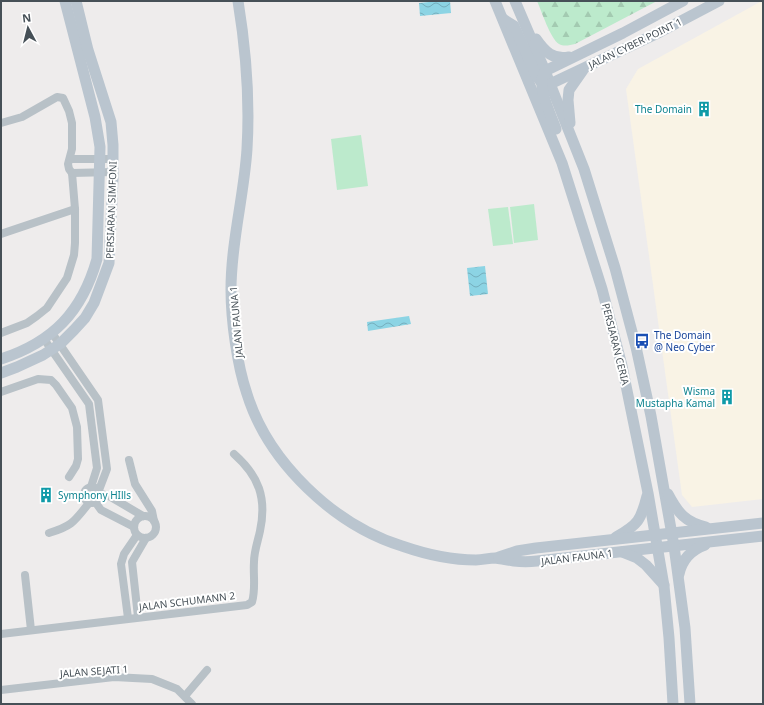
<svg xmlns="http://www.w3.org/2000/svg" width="764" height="705" font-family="'Noto Sans',sans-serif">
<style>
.commercial{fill:#f9f3e5}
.forest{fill:url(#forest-firs)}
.pitch{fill:#bceacc}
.water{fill:url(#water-waves)}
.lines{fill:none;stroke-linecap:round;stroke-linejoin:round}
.street{stroke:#b8c1c7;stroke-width:8}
.secondary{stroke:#bac5cf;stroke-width:11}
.labels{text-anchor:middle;stroke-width:4;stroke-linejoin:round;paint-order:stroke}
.street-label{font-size:10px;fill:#465057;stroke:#fff}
.culture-label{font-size:10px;fill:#0d838f;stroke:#fff;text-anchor:end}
.transit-label{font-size:10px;fill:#164399;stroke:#fff;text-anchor:start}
</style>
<defs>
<pattern id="forest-firs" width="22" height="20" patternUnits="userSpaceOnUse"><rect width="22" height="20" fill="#bceacc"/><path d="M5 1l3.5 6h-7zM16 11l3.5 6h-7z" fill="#a3cab1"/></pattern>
<pattern id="water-waves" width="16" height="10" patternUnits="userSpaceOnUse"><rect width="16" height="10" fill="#8cd4e4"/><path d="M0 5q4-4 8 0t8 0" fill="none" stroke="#74aebc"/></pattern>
</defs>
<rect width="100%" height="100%" fill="#eeecec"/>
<polygon class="commercial" points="760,2 763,3 763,499 692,507 682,495 626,89 638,69"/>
<path class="forest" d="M 537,1 L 657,1 L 575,44 C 570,45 564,47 559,44 C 550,38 542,12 537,1 Z"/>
<g class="pitch">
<polygon points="361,135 368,186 337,190 331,139"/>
<polygon points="534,204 538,240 514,243 510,207"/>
<polygon points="508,207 513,244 493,246 488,209"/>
</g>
<g class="water">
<polygon points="439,1 450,1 451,13 420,16 419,3"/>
<polygon points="485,266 488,294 470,296 467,268"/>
<polygon points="409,316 411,324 368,331 367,322"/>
</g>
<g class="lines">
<g class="street">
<polyline points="1,123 22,117 57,97 63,98 69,111 72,123 72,149 68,164 69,169 72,173 75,209 75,243 74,255 67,278 47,308 37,316 27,323 1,333"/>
<polyline points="70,159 113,159"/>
<polyline points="72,173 113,172"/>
<polyline points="1,234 75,209"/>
<polyline points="52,333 98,400 107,469 99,490"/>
<polyline points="44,339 89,404 97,468 91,487"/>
<polyline points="1,392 38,379 51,380 56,385 72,408 77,427 78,459 76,466 69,477"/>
<polyline points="129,460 135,484 152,511 154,521"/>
<circle cx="92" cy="495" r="8"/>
<polyline points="101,494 109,496 143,516"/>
<polyline points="96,503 101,510 134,527"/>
<circle cx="145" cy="527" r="11"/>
<path d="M 49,533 C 72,526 74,522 89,503"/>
<polyline points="25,575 31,630"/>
<polyline points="138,617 132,562 146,538"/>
<polyline points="128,618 121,564 124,554 137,535"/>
<path d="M 1,634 L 247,605 L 252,602 C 256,589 253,575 254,562 C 254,551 258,541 260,531 C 267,498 259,476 234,454"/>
<polyline points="1,690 114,677 152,679 177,689 192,704"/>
<polyline points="185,696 207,670"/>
</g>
<g class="secondary">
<path d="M 238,1 C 246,50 250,99 247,149 C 244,196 231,242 231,289 C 231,320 237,365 247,394 C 268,462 334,525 402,546 C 425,554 451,560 476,560 C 483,560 489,558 495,558 C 502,559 508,560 514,561 C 522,562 529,562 537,561 L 763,536"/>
<polyline points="495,1 562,163 602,289 622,366 648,493 664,586 669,638 673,704"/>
<polyline points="515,1 545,71 584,169 615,268 636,347 651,416 674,546 685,628 690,704"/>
<polyline points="503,19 514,26 537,77 542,83 548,85 660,32 719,1"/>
<path d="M 536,39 C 545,52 553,60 569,57"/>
<polyline points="570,123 568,100 569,90 583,70"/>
<path d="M 556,129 C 551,114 535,85 545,71 L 623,33 L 683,1"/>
<path d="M 1,359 C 53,342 82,312 97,259 L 100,147 L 95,117 L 65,1"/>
<polyline points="1,373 17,367 43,355 60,344 74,330 85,318 94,303 109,263 113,179 113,145 111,122 88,50 76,1"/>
<path d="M 668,494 C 678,513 685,522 706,527"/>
<path d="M 616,537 C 638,525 641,520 647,496"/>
<polyline points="622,552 637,558 646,565 664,585"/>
<polyline points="499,557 517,551 536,548 763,523"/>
<path d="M 679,574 C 682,560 691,550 705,545"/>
</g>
</g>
<defs>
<g id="building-bare" transform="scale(1.2)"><path d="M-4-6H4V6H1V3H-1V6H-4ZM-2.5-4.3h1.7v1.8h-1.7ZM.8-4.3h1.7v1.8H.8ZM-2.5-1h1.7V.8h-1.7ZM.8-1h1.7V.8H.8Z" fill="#0f9aa8" stroke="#fff" stroke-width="2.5" paint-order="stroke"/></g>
<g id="bus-bare" transform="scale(1.2)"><path d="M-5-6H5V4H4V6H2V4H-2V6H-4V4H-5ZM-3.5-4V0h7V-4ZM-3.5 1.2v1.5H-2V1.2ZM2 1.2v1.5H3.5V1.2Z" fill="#1a4fb4" stroke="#fff" stroke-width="2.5" paint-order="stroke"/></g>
</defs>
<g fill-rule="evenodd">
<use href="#building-bare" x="704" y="109"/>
<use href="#bus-bare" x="642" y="341"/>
<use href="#building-bare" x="727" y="397"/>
<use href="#building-bare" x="46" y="495"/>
</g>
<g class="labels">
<g class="street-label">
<text transform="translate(635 43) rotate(-26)" y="4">JALAN CYBER POINT 1</text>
<text transform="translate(111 210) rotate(-88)" y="4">PERSIARAN SIMFONI</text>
<text transform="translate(236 322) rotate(-95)" y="4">JALAN FAUNA 1</text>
<text transform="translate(616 344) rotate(76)" y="4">PERSIARAN CERIA</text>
<text transform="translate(577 557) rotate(-7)" y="4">JALAN FAUNA 1</text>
<text transform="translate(187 601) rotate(-7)" y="4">JALAN SCHUMANN 2</text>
<text transform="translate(94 671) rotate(-4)" y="4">JALAN SEJATI 1</text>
</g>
<g class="culture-label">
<text x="692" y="113">The Domain</text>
<text x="715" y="395">Wisma<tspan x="715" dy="12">Mustapha Kamal</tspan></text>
<text x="58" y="499" text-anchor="start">Symphony HIlls</text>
</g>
<g class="transit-label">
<text x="654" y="339">The Domain<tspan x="654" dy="12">@ Neo Cyber</tspan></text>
</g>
</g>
<rect width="764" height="705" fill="none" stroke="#465057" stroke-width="4"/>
<g transform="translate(28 28) rotate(353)" stroke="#ffffff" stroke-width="3" paint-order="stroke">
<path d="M0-3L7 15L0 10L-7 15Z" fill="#465057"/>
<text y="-6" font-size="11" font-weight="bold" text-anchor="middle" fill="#465057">N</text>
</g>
</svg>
